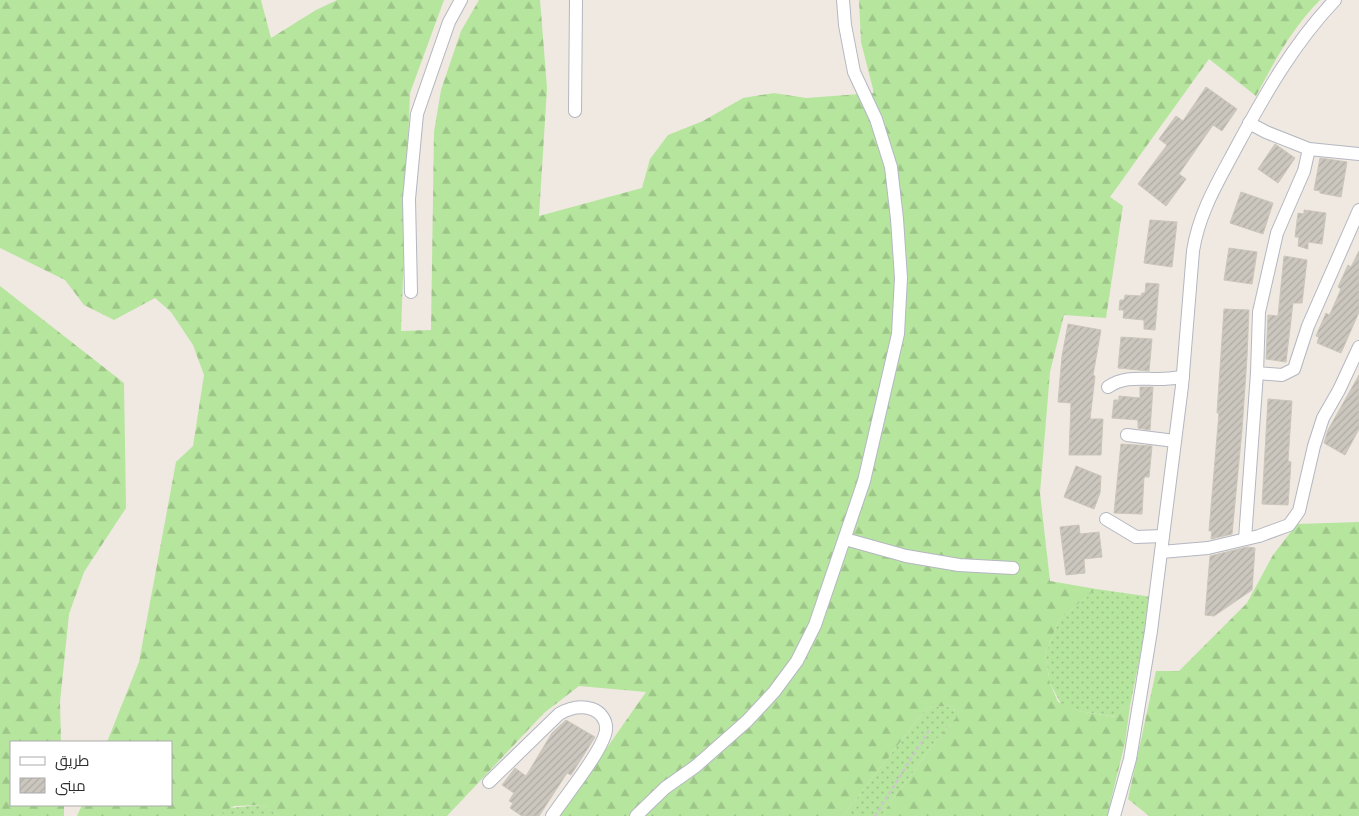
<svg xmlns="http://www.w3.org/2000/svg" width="1359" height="816" font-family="'Fira Sans',Cairo,sans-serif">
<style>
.grass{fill:url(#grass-dots)}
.forest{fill:url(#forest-firs)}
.building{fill:url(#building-hatch);stroke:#cbc5ba}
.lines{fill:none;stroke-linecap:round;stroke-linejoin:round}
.minor-casing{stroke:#b4b7c1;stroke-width:14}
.path{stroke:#c9c9c9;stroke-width:2.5;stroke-dasharray:4 2.5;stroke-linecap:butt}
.minor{stroke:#fff;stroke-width:12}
</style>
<defs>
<pattern id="grass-dots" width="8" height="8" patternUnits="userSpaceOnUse" patternTransform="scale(1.25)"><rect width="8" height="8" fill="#b6e59e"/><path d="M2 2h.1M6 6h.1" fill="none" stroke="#9dc588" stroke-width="1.8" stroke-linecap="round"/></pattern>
<pattern id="forest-firs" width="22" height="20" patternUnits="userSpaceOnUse" patternTransform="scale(1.25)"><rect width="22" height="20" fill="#b6e59e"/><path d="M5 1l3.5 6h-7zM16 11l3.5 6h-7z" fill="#9dc588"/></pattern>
<pattern id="building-hatch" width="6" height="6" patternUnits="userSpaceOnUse" patternTransform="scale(1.25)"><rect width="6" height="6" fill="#cbc7bf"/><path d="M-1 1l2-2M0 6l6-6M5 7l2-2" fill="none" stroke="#afaba4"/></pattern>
</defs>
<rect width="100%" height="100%" fill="#efe9e1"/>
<g class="grass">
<polygon points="1096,589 1152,597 1130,706 1122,708 1117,717 1079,711 1061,704 1050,683 1045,654 1059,620"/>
<polygon points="933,706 954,707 956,718 940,735 881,816 843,816 925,710"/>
<polygon points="262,805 280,816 217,816 230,808"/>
</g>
<g class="forest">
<path d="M 0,0 L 261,0 L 271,38 L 316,10 L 337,0 L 444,0 L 410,93 L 401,331 L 431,330 L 434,132 L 441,90 L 461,31 L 479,0 L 540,0 L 547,88 L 539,216 L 642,188 L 650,159 L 668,135 L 703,121 L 743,98 L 774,93 L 806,98 L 874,93 L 861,42 L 859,0 L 1320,0 C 1292,28 1274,62 1256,96 L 1209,59 L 1110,197 L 1123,206 L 1106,318 L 1064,315 L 1050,372 L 1040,493 L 1050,581 L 1096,589 L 1059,620 L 1045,654 L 1050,683 L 1058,702 L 1079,711 L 1116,717 L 1122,708 L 1130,706 L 1125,743 L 1107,816 L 881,816 L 940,735 L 956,718 L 954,707 L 933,706 L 925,710 L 843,816 L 559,816 L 646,692 L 579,686 L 544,713 L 447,816 L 280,816 L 262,805 L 234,806 L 217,816 L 77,816 L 82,805 L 171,805 L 171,742 L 107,742 L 139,662 L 176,462 L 193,446 L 204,375 L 193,345 L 171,312 L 155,298 L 114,320 L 84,305 L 65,280 L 0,248 Z"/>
<polygon points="0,286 124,383 126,508 84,572 69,614 60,702 61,742 11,742 11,805 64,805 64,816 0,816"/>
<polygon points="1359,522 1359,816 1149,816 1128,799 1156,671 1179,671 1247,603 1273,555 1297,524"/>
</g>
<g class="building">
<polygon points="1206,87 1237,109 1222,131 1213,125 1179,174 1186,179 1166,206 1138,184 1167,145 1159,139 1176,116 1183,121"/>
<polygon points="1275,144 1295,158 1278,183 1258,169"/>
<polygon points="1320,158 1347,162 1341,197 1320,193 1320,191 1314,190"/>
<polygon points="1241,192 1273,203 1263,234 1230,223"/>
<polygon points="1304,210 1326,213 1322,244 1308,242 1308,249 1298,246 1299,237 1295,237 1298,213 1304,214"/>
<polygon points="1150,220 1177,222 1172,267 1144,263"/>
<polygon points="1229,248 1257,252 1252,284 1224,280"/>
<polygon points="1359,251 1359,312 1341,353 1317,343 1319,337 1316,336 1326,313 1329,315 1331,312 1341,289 1338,287 1348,265 1351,267"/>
<polygon points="1284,256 1307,260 1302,303 1293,303 1286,362 1266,359 1268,315 1278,316"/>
<polygon points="1146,283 1159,284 1155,330 1144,329 1144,320 1123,318 1124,310 1119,310 1120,300 1124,300 1125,295 1141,296 1142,293 1145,293"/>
<polygon points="1224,309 1249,310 1247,357 1242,430 1232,534 1211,539 1212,531 1209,531 1219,413 1217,413"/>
<polygon points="1068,324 1101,330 1093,375 1095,376 1090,419 1103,419 1101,455 1069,455 1071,403 1058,402 1062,356"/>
<polygon points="1121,337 1152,339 1149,371 1118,368"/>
<polygon points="1359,375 1359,429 1345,455 1324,443 1328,430"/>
<polygon points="1140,387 1153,387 1150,430 1138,428 1138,420 1112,418 1114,400 1119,400 1119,396 1140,398"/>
<polygon points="1268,399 1292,401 1288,461 1291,462 1288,505 1262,504"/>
<polygon points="1121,444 1152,446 1149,477 1144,477 1142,514 1114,513"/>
<polygon points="1076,466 1101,476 1100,493 1094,509 1064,497"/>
<polygon points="1079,525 1080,534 1099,532 1102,557 1084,559 1085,573 1066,575 1060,527"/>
<polygon points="1247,547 1255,548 1252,590 1214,616 1205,615 1210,556"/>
<polygon points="566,720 595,737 571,775 567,773 539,816 522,816 510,808 513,803 509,801 514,793 502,785 515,768 526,776 552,733"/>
</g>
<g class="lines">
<g class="minor-casing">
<g id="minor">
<polyline points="575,111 576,0"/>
<polyline points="1249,123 1266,132 1309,149 1359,154"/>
<polyline points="411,292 409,199 417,114 449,22 461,0"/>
<polyline points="1257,373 1282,375 1294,369 1308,326 1359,210"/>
<path d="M 1108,387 C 1124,376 1140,379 1159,379 C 1167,379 1175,378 1183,377"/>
<polyline points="1127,435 1175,441"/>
<polyline points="1106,519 1136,537 1163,536"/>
<polyline points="845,539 906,556 959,565 1013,568"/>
<polyline points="1245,539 1257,373 1259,312 1277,233 1304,171 1309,149"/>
<polyline points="1161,552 1208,548 1259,536 1289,525 1299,511 1314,446 1323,418 1339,390 1359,347"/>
<path d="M 489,782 L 559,714 C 569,708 580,705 592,709 C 601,712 607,721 606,730 C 604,749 564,798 552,816"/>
<polyline points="636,816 665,788 696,766 747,721 774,692 797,661 815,625 864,481 898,334 901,278 897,219 891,167 876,119 854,72 845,25 843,0"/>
<path d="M 1114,816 L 1130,759 L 1151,631 L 1182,386 L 1193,251 C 1199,212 1219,180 1237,146 C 1265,94 1294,43 1335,0"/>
</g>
</g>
<polyline class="path" points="875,816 929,730"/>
<use href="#minor" class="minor"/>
</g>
<rect x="10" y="741" width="162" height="65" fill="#ffffff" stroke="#ababab"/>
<rect x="20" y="757" width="25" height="8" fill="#ffffff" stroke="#ababab"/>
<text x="55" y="766" font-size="15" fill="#2e2e2e">طريق</text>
<rect x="20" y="778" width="25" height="15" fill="url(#building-hatch)" stroke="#ababab"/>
<text x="55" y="791" font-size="15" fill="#2e2e2e">مبنى</text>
</svg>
